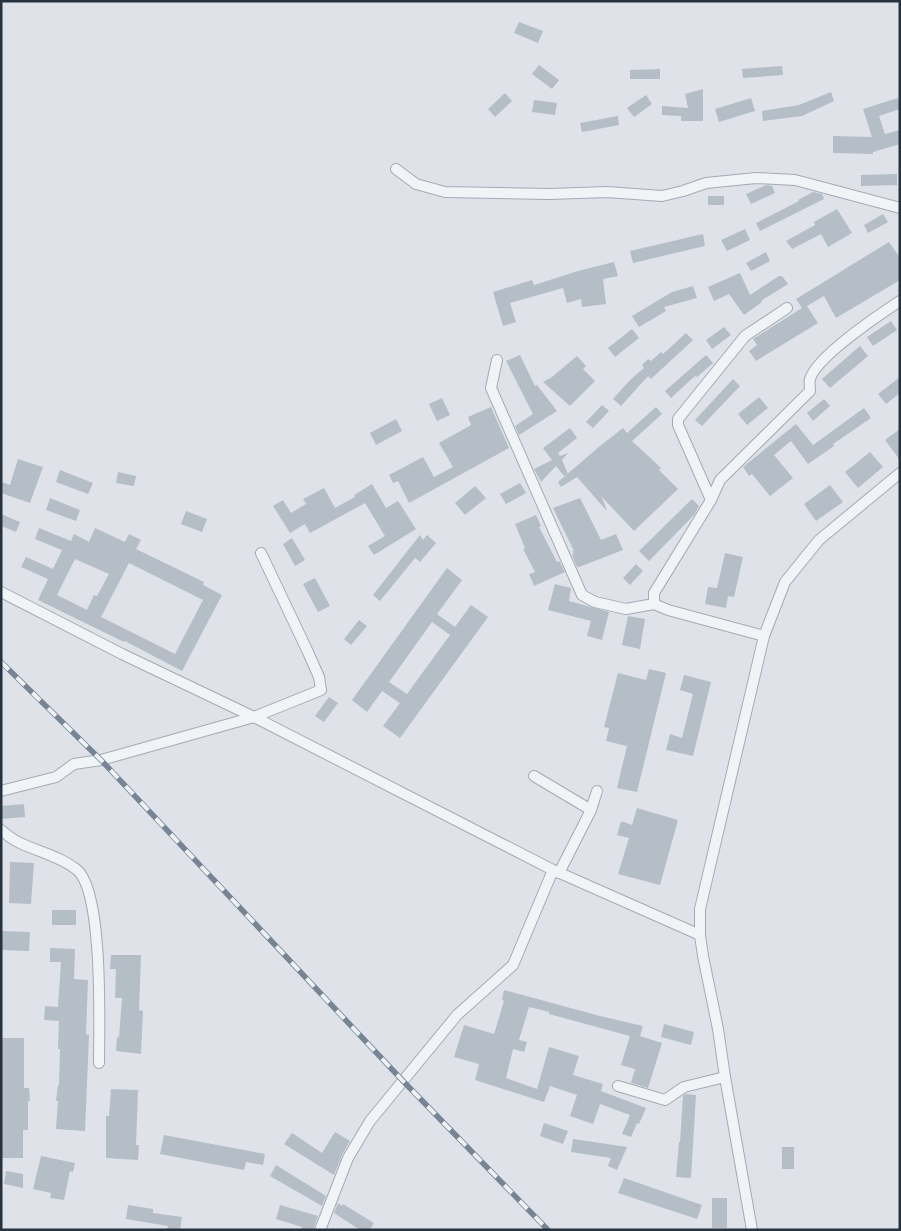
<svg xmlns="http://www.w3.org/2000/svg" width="901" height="1231" font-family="'Fira Sans',sans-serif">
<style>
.building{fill:#b5bdc6;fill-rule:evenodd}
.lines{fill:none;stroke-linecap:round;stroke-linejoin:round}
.street-casing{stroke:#a4aab3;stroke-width:12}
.street{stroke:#f1f4f7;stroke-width:10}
.rail-casing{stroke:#778493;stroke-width:5.5}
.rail{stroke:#eef2f6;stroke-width:4;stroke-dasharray:11;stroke-linecap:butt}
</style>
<rect width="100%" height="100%" fill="#dfe3e9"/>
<g class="building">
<polygon points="519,22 543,31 538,43 514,33"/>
<polygon points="539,65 559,80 552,89 532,74"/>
<polygon points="782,66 783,75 743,78 742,69"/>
<polygon points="660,69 660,79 630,79 630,70"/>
<polygon points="703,89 703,121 681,121 681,116 662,115 662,106 688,108 685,94"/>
<polygon points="831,92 834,101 802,116 763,121 762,111 799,105"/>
<polygon points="505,93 512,101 495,117 488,109"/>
<polygon points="646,95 652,104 634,117 627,108"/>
<polygon points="751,98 755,111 719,122 715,109"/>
<polygon points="898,98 900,109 879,116 885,134 900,130 900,144 873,152 873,154 833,153 833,136 872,137 863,109"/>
<polygon points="534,100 557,103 555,115 532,112"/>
<polygon points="618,116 619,125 582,132 580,123"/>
<polygon points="897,174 897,185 861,186 861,175"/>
<polygon points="766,185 772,186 775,193 751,204 746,194"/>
<polygon points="813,192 822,194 824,199 760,231 756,223 799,201 798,200"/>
<rect x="708" y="196" width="16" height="9"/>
<polygon points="837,209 852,233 828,247 821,234 792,249 786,241 815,225 814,222"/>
<polygon points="883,214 888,222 868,233 864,225"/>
<polygon points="745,229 750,240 727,251 721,240"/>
<polygon points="703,234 705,246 633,263 630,251"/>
<polygon points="889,242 900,258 900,280 836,318 824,296 807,306 818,323 756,361 749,351 757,345 753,339 802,308 796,299"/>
<polygon points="766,252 770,261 751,271 746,263"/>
<polygon points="614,262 618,276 603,279 606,304 582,307 581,299 567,303 563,288 510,303 516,322 503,326 493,292 532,280 534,285 578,271"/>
<polygon points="740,273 750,295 779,276 782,276 788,284 761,301 762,302 744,315 729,294 714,301 708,287"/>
<polygon points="693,286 697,298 664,307 666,311 639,327 632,316 672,292"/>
<polygon points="891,321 897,330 873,346 867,337"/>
<polygon points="724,327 731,335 712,349 706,340"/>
<polygon points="632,329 639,338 615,357 608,348"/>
<polygon points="686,333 693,340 651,379 648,376 621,406 613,399 630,380 644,368 642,365 648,359 651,361 661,352 663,354"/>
<polygon points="860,346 868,356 830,388 822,379"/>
<polygon points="520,355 535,386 537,385 557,411 519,435 515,426 533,414 506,361"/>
<polygon points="706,355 713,363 697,377 695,376 671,398 665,391"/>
<polygon points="577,356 586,366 583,369 595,381 570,406 543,382 552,377"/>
<polygon points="900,377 900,393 886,404 878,394"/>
<polygon points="733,379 740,386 702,426 695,420"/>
<polygon points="759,397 768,408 747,425 738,414"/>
<polygon points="442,398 450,415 437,421 429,404"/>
<polygon points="824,399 830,406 813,421 807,413"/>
<polygon points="602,405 609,411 593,428 586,422"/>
<polygon points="491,407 509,448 409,503 398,481 393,483 389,475 423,457 434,477 453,467 439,443 471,425 468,417"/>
<polygon points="656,407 662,414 632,441 661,468 659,470 678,489 634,531 601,496 607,510 605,509 577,477 561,487 558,482 600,446 623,428 627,433"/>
<polygon points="864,408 871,418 833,444 834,446 808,464 791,441 774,455 793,478 770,496 752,474 749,476 743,467 796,424 813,445"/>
<polygon points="396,419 402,431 376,445 370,433"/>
<polygon points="570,428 577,438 558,453 560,456 568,453 562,460 568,474 564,476 556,466 541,482 534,469 552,460 543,448"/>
<polygon points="900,429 900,460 885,440"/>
<polygon points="870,452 883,467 858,488 845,472"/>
<polygon points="18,459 43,467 30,503 1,493 1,482 10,485"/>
<polygon points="60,470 93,483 88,494 56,482"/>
<polygon points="118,472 136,476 134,486 116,483"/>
<polygon points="520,483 526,493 506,504 500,494"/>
<polygon points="372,484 386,508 398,501 416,529 374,555 368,546 385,536 365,503 310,533 305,524 290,533 273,506 283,500 291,513 306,504 303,499 324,488 335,508 355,497 354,495"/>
<polygon points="830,485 843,502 816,521 804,504"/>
<polygon points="475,486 486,498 465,515 455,503"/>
<polygon points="50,498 80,510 76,521 46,510"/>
<polygon points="580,498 601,540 616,534 623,550 579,567 577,567 572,555 574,554 572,551 574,551 553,508"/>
<polygon points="692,499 699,506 694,515 649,561 639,551"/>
<polygon points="186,511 207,519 202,532 181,524"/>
<polygon points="1,514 20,522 16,532 1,526"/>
<polygon points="536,515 541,526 539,527 557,562 559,561 565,572 534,586 529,574 535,572 523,549 525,548 515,524"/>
<path d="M 39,528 L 71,541 L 74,534 L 89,542 L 95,528 L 125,542 L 129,534 L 141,540 L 136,549 L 204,582 L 203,585 L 222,595 L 182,671 L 125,641 L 124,642 L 38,600 L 48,579 L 21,567 L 26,557 L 53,569 L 62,550 L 35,539 ZM 75,559 L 109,574 L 97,596 L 94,595 L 87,610 L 57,595 ZM 129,563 L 203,600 L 175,654 L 101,617 Z"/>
<polygon points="420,535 423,540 427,535 436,543 420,562 415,558 380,601 373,595"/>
<polygon points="292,538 305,560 295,566 283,544"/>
<polygon points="725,553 743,557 734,597 728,596 726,608 705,604 708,587 717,588"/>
<polygon points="636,564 643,571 630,585 623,578"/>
<path d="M 447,568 L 462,580 L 437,614 L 455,627 L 471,605 L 488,617 L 400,738 L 383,726 L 400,703 L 382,691 L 367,712 L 352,700 ZM 432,622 L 450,635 L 407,694 L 389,682 Z"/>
<polygon points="315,578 330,606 318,612 303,584"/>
<polygon points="555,584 571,588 569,601 609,612 602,640 587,636 591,621 548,610"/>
<polygon points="628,616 645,619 640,649 622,645"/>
<polygon points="359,620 367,626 351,645 344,639"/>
<polygon points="649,669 666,673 637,792 617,788 627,746 606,741 609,728 604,727 618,673 646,680"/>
<polygon points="684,675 711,682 693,756 666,750 670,734 682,738 693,694 680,690"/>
<polygon points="329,697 338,703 324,722 315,716"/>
<polygon points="24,804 25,817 1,819 1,806"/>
<polygon points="637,808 678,820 660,885 618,874 629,838 617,835 621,821 632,825"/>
<polygon points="10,862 34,863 31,904 9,903"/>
<rect x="52" y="910" width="24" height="15"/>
<polygon points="1,931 30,932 29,951 1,950"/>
<polygon points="50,948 75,949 74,979 88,980 86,1034 89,1035 85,1131 56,1129 58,1101 56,1101 58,1085 59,1085 60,1049 58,1049 59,1021 44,1020 45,1006 58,1007 61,962 50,962"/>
<polygon points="111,955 141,955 139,1010 143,1011 141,1054 116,1051 117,1037 119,1038 122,998 115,998 116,969 110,969"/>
<polygon points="504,990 600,1016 643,1026 640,1036 662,1043 648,1088 631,1083 635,1069 621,1065 630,1036 549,1014 549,1012 529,1007 519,1040 527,1042 524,1052 513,1049 506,1078 537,1089 549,1047 579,1056 573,1075 603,1084 601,1091 646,1108 639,1124 637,1123 631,1137 622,1134 630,1115 600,1104 593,1124 570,1116 577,1095 550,1086 544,1102 475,1080 479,1064 454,1057 464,1025 494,1034 504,1001 502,1000"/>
<polygon points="664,1024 694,1032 691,1045 661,1037"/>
<polygon points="1,1038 24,1038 24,1088 29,1088 30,1101 28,1101 28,1130 23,1130 23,1158 1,1158"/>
<polygon points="111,1089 138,1090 136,1145 139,1145 138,1160 106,1158 106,1116 109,1116"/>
<polygon points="685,1094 696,1095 691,1178 676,1177 679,1142 680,1142 683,1096"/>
<polygon points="544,1123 568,1131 563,1144 540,1136"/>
<polygon points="335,1132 350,1141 342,1155 334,1175 284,1144 292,1133 322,1153"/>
<polygon points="164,1135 265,1154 263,1165 246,1162 244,1170 160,1154"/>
<polygon points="573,1139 627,1147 617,1170 608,1166 611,1158 571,1152"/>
<rect x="782" y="1147" width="12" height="22"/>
<polygon points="41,1156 75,1163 73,1172 70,1171 64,1200 50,1198 51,1193 33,1189"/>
<polygon points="276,1165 326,1196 322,1206 270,1176"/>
<polygon points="6,1171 23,1174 23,1188 4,1184"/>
<polygon points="624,1178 702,1205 697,1219 618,1193"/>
<rect x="712" y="1198" width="15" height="30"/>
<polygon points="338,1203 342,1206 343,1204 374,1223 370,1230 360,1230 334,1213"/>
<polygon points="128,1205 153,1209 153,1213 182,1217 180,1230 167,1230 168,1226 126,1219"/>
<polygon points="280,1205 318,1216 313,1230 301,1230 302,1227 276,1219"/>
</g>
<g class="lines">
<g class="street-casing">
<g id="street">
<polyline points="396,169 416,184 445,192 550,194 607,192 662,196 683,191 706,183 756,178 795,180 900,208"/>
<polyline points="497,360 491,388 582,595 595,602 626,609 654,604 668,610 764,636"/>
<polyline points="711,500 678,425 678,419 745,336 787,308"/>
<polyline points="1,592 122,654 254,717 553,870 700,935"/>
<path d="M 654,604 L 654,593 L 711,500 L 720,480 L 810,391 C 810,387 809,382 810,379 C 817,356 879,315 900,301"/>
<polyline points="534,776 591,810"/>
<polyline points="1,791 56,777 74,764 101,760 254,717 321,690 319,677 307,650 261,553"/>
<path d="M 1,830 C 7,835 14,840 20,843 C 39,852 59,856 76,869 C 104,889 99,1028 99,1063"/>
<polyline points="559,873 591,810 597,791"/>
<polyline points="618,1086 665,1100 684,1087 725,1077"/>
<polyline points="320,1230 348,1158 370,1121 457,1015 513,965 553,870"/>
<polyline points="752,1230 725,1077 718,1029 703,956 700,935 700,909 764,636 785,582 819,540 900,473"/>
</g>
</g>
<use href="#street" class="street"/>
<g class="rail-casing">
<polyline id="rail" points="1,662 101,760 403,1081 548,1230"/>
</g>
<use href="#rail" class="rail"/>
</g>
<rect width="901" height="1231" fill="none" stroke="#273241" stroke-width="5"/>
</svg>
